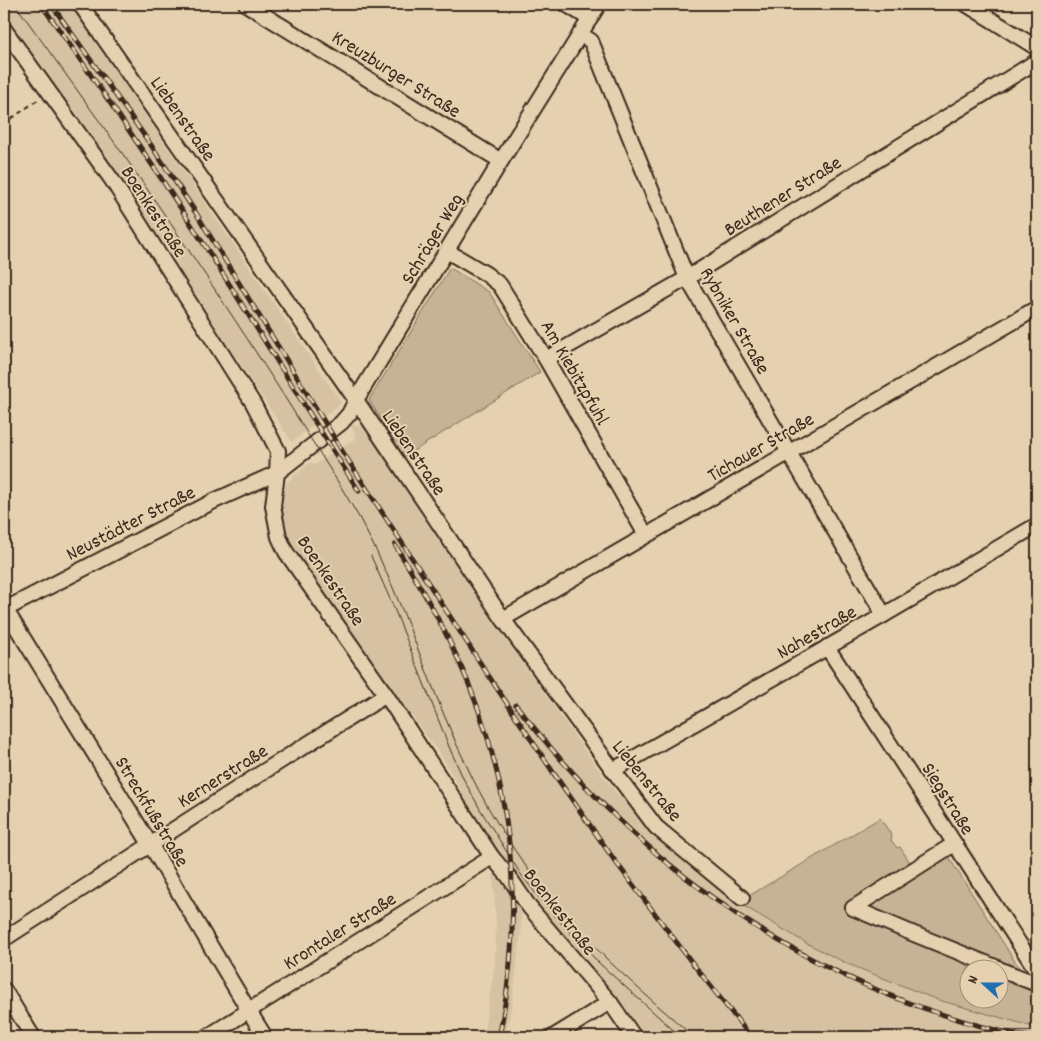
<svg xmlns="http://www.w3.org/2000/svg" width="1041" height="1041" font-family="Dekko,sans-serif">
<style>
.built{fill:#d6c2a2}
.green{fill:#c6b395;stroke:#806e5a;fill-rule:evenodd}
.lines{fill:none;stroke-linecap:round;stroke-linejoin:round}
.minor-casing{stroke:#3b2a1e;stroke-width:18}
.path{stroke:#3b2a1e;stroke-width:2;stroke-dasharray:5 4;stroke-linecap:butt}
.minor{stroke:#e5d1af;stroke-width:14}
.tram{stroke:#3b2a1e;stroke-width:1}
.rail-casing{stroke:#3b2a1e;stroke-width:5}
.rail{stroke:#e5d1af;stroke-width:3;stroke-dasharray:9;stroke-linecap:butt}
.labels{text-anchor:middle;stroke-width:4;stroke-linejoin:round;paint-order:stroke}
.street-label{font-size:20px;fill:#3b2a1e;stroke:#e5d1af}
</style>
<rect width="100%" height="100%" fill="#e5d1af"/>
<filter id="ink" filterUnits="userSpaceOnUse"><feTurbulence type="fractalNoise" baseFrequency=".02" numOctaves="2"/><feDisplacementMap in="SourceGraphic" scale="10" xChannelSelector="R" yChannelSelector="G"/><feConvolveMatrix kernelMatrix="1 2 1 2 8 2 1 2 1" color-interpolation-filters="sRGB"/></filter>
<g filter="url(#ink)">
<g class="built">
<polygon points="4,4 70,4 341,402 336,407 292,442 95,147 4,22"/>
<polygon points="351,425 368,426 495,623 601,773 616,792 654,829 806,943 848,964 935,999 1037,1028 1037,1037 638,1037 601,985 521,886 521,933 512,1004 505,1037 483,1037 495,963 496,922 493,879 498,856 443,759 292,550 286,539 280,512 286,483 311,462 314,465 356,438"/>
</g>
<g class="green">
<polygon points="450,268 489,292 540,372 404,457 369,400"/>
<path d="M 880,818 L 892,836 L 891,840 L 897,848 L 900,847 L 911,864 L 941,845 L 1037,996 L 1037,1028 L 935,999 L 893,982 L 848,964 L 806,943 L 739,903 L 747,897 ZM 968,968 L 998,968 L 998,998 L 968,998 Z"/>
</g>
<g class="lines">
<g class="minor-casing">
<g id="minor">
<polyline points="80,4 356,400 503,619 613,770 656,827 742,898"/>
<polyline points="246,4 501,161"/>
<polyline points="566,4 590,19"/>
<polyline points="966,4 1037,48"/>
<polyline points="4,29 112,180 253,403 278,451 277,473 273,506 279,537 286,552 386,695 492,857 509,877 530,908 610,1002 634,1037"/>
<polyline points="580,34 591,41 687,278 884,615"/>
<polyline points="447,251 486,274 500,285 546,359 646,535"/>
<polyline points="546,359 687,278 1037,61"/>
<polyline points="4,607 150,844 249,1011 265,1037"/>
<polyline points="4,610 214,501 277,473 341,423 349,414 356,400 501,161 599,4"/>
<polyline points="503,619 1037,308"/>
<path d="M 827,647 C 898,755 967,863 1037,971"/>
<polyline points="613,770 884,615 1037,525"/>
<polyline points="853,908 914,934 998,968"/>
<polyline points="853,908 954,844"/>
<polyline points="4,939 263,772 386,695"/>
<polyline points="998,969 1037,984"/>
<polyline points="4,990 33,1037"/>
<polyline points="207,1037 492,857"/>
<polyline points="553,1037 610,1002"/>
</g>
</g>
<polyline class="path" points="4,124 39,99"/>
<use href="#minor" class="minor"/>
<g class="tram">
<path d="M 15,4 C 54,58 93,112 132,167 C 184,242 235,319 284,396 C 309,437 336,477 360,519 C 405,601 430,693 472,777 C 491,816 519,859 546,893 C 589,947 642,992 694,1037"/>
<polyline points="371,556 394,608 450,749 464,780 480,809 520,873 541,900 563,925 600,964 681,1037"/>
</g>
<g class="rail-casing">
<g id="rail">
<path d="M 41,4 C 95,80 148,157 198,235 C 253,320 304,407 359,491"/>
<polyline points="51,4 151,145 196,213 346,457 498,690 559,781 615,861 690,960 751,1037"/>
<path d="M 395,545 C 418,582 439,618 457,657 C 513,778 526,907 499,1037"/>
<path d="M 516,705 C 620,840 748,942 909,1003 C 948,1017 988,1030 1029,1037"/>
</g>
</g>
<use href="#rail" class="rail"/>
</g>
</g>
<g class="labels">
<g class="street-label">
<text transform="translate(397 73) rotate(32)" y="7">Kreuzburger Straße</text>
<text transform="translate(184 118) rotate(55)" y="7">Liebenstraße</text>
<text transform="translate(782 195) rotate(-32)" y="7">Beuthener Straße</text>
<text transform="translate(155 211) rotate(57)" y="7">Boenkestraße</text>
<text transform="translate(431 238) rotate(-59)" y="7">Schräger Weg</text>
<text transform="translate(736 320) rotate(60)" y="7">Rybniker Straße</text>
<text transform="translate(576 372) rotate(60)" y="7">Am Kiebitzpfuhl</text>
<text transform="translate(760 446) rotate(-30)" y="7">Tichauer Straße</text>
<text transform="translate(415 452) rotate(56)" y="7">Liebenstraße</text>
<text transform="translate(130 522) rotate(-27)" y="7">Neustädter Straße</text>
<text transform="translate(332 580) rotate(56)" y="7">Boenkestraße</text>
<text transform="translate(816 631) rotate(-30)" y="7">Nahestraße</text>
<text transform="translate(222 775) rotate(-32)" y="7">Kernerstraße</text>
<text transform="translate(648 780) rotate(51)" y="7">Liebenstraße</text>
<text transform="translate(949 798) rotate(58)" y="7">Siegstraße</text>
<text transform="translate(153 811) rotate(59)" y="7">Streckfußstraße</text>
<text transform="translate(561 911) rotate(52)" y="7">Boenkestraße</text>
<text transform="translate(339 930) rotate(-32)" y="7">Krontaler Straße</text>
</g>
</g>
<rect width="1041" height="1041" fill="none" stroke="#e5d1af" stroke-width="20"/>
<rect x="10" y="10" width="1021" height="1021" fill="none" stroke="#3b2a1e" stroke-width="2" filter="url(#ink)"/>
<g transform="translate(984 984) rotate(291)"><circle r="24" fill="#e5d1af" stroke="#a18e75"/>
<path d="M0-4L9 19L0 12L-9 19Z" fill="#1f6fb2"/>
<text y="-8" font-size="14" font-weight="bold" text-anchor="middle" fill="#3b2a1e">N</text>
</g>
</svg>
